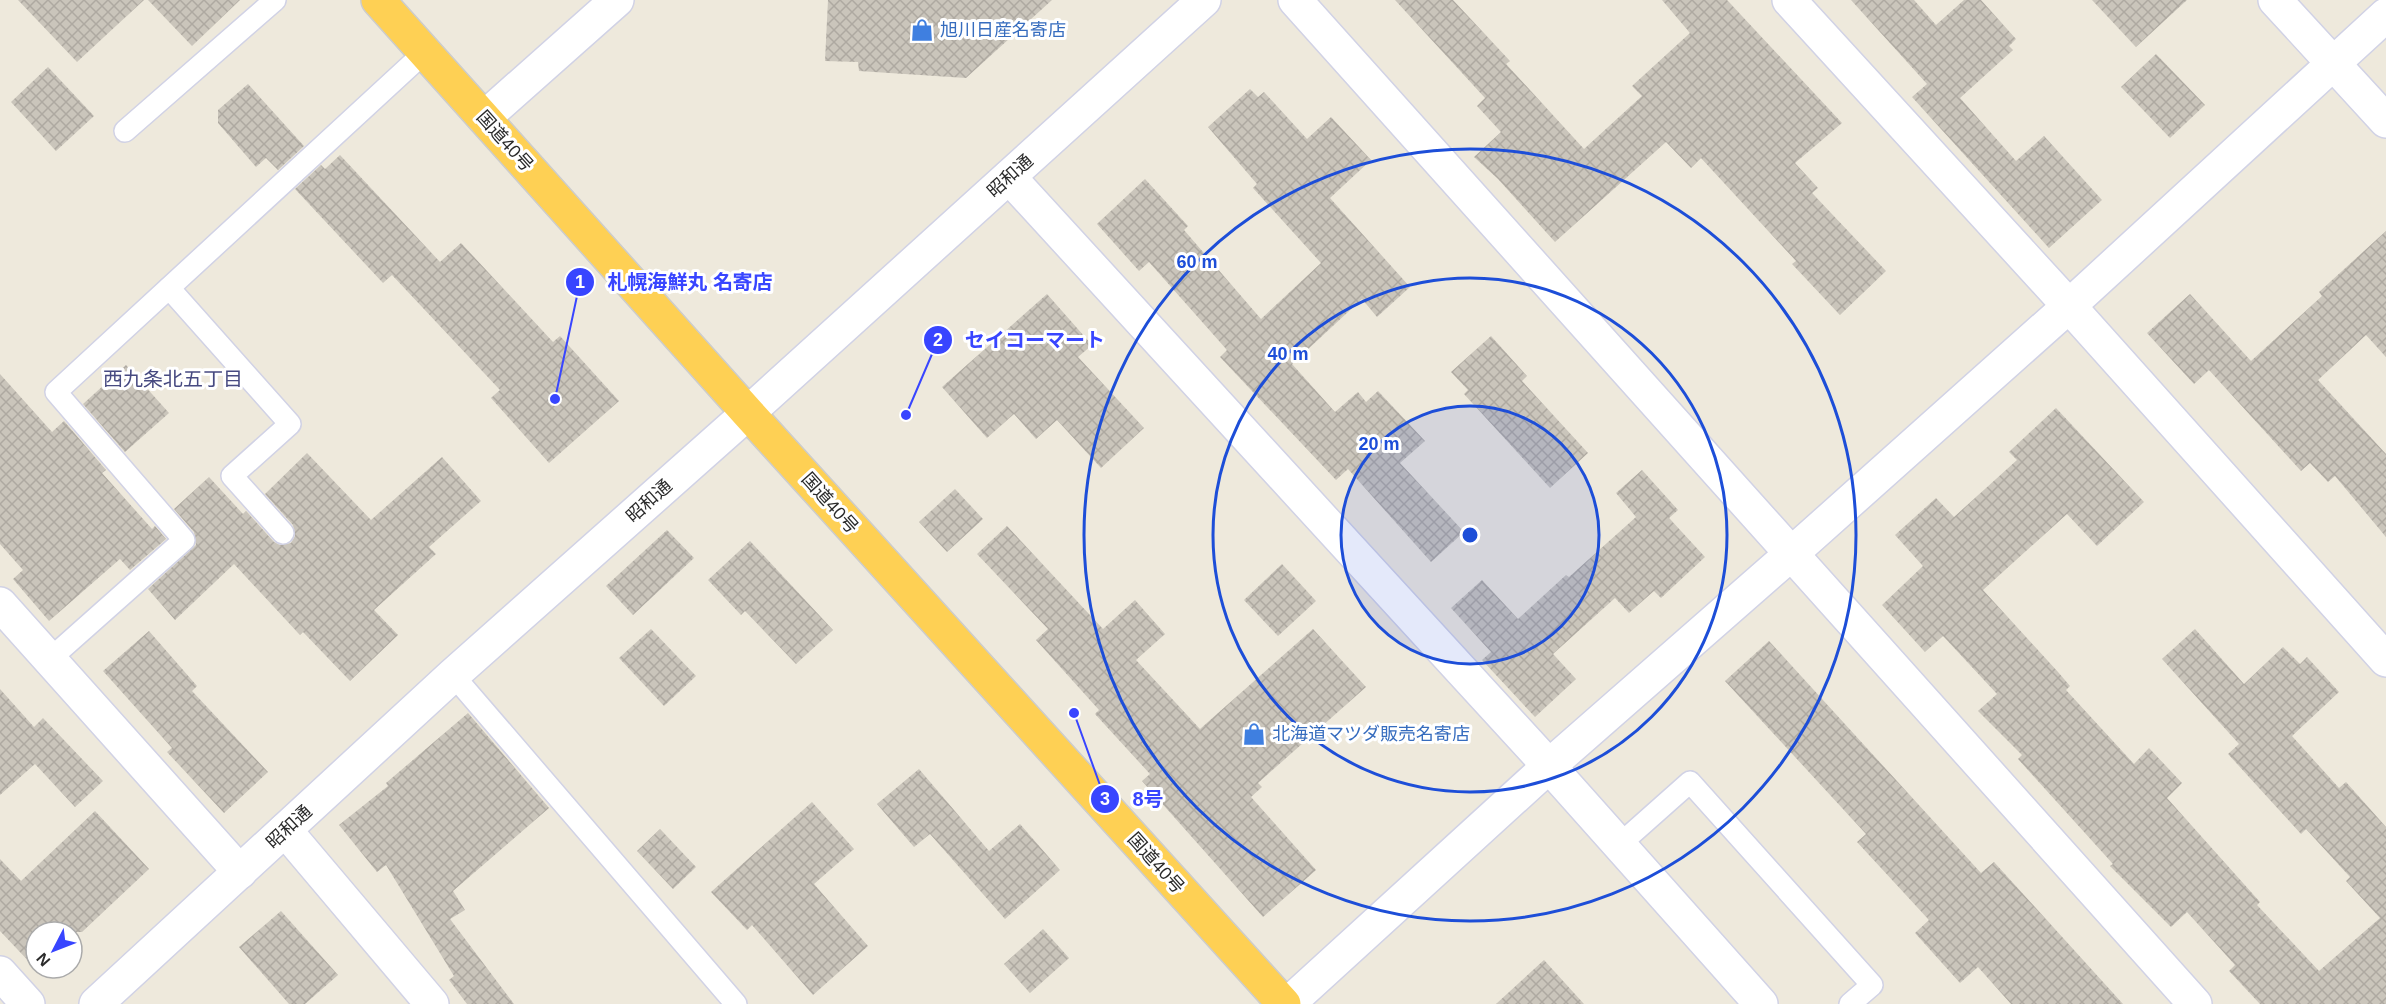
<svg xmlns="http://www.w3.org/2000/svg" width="2386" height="1004" font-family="Arial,'Noto Sans JP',sans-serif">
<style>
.building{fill:url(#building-cross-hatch)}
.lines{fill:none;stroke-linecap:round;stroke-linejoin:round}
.service-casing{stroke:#d1d2e5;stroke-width:24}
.minor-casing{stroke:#d1d2e5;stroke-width:36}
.tertiary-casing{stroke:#d1d2e5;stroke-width:36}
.trunk-casing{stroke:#ccc;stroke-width:36}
.service{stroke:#fff;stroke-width:21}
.minor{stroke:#fff;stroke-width:33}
.tertiary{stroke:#fff;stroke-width:33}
.trunk{stroke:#fed054;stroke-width:33}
.ring{fill:none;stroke:#1d4ed8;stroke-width:3}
.labels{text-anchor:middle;stroke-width:6;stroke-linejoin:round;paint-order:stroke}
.shop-label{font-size:18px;fill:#366cbe;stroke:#fff;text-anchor:start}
.street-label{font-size:18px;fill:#2b2b2b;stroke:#fff}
.neighbourhood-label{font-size:20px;fill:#474a81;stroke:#fff}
.centre{fill:#1d4ed8;stroke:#fff;stroke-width:3}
.ring-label{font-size:18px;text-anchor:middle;font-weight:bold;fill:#1d4ed8;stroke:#fff;stroke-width:6;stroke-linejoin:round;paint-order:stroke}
.leader{fill:none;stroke:#3845ff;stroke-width:2}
.callout-dot{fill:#3845ff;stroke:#fff;stroke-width:2}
.mark-label{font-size:18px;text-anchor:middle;font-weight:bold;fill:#fff}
.callout-label{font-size:20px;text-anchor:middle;font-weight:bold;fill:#3845ff;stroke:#fff;stroke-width:6;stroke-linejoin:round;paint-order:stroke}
</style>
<defs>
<pattern id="building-cross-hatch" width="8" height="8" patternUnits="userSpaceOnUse" patternTransform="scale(1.5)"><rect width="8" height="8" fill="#cac5bb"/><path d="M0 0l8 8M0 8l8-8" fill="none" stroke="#aea9a1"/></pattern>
</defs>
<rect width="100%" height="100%" fill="#eee9dc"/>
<g class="building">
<polygon points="18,0 144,0 77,62"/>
<polygon points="148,0 240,0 192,46"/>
<polygon points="828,0 1052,0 966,78 859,71 858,62 825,61"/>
<polygon points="1395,0 1453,0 1510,61 1506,64 1584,149 1642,96 1632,86 1690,33 1662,0 1727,0 1842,123 1795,163 1818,188 1812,193 1886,271 1840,315 1792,264 1796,261 1701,158 1691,168 1666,142 1555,242 1498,179 1474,157 1501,132 1477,106 1485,98"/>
<polygon points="1851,0 1914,0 1936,25 1964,0 1981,0 2016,39 2009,46 2013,50 1960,98 2016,161 2044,136 2102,200 2049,248 1912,97 1927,84"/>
<polygon points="2092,0 2187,0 2136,47"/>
<polygon points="2156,54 2205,105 2170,138 2121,87"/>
<polygon points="48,67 94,116 56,151 11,102"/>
<polygon points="248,84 304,146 278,170 266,158 256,167 218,123 218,110"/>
<polygon points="1250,89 1258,97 1264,92 1307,139 1331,117 1371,160 1330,198 1410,287 1377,317 1362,299 1292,364 1335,412 1358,392 1366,402 1378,391 1425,441 1400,463 1464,532 1431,562 1348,469 1336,480 1220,357 1227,350 1149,262 1139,271 1097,224 1145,179 1188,226 1184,230 1261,319 1321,263 1253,188 1257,184 1208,127"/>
<polygon points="340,155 440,262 461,243 553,342 560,336 619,401 549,463 491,398 500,390 392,275 383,283 295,189 321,165 325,169"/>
<polygon points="2386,231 2386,357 2366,335 2318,380 2386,454 2386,537 2335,476 2328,482 2310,463 2301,471 2209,370 2194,384 2147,333 2190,294 2251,361 2322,296 2319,292"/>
<polygon points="1047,294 1092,345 1078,357 1144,428 1101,468 1057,420 1036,439 1014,414 987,438 942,387"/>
<polygon points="1491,336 1527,376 1522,381 1588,453 1550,488 1464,394 1468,390 1451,372"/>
<polygon points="126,365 169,413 125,452 83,404"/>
<polygon points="0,374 52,432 64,421 106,470 102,473 152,529 155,526 166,539 130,570 120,559 49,621 13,579 23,570 0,544"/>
<polygon points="2056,408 2144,502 2097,546 2067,514 1983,590 2058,672 2070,686 2066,690 2134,764 2149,748 2182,783 2167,798 2260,902 2257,905 2319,971 2380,918 2346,881 2350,877 2306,829 2301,834 2228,754 2239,744 2162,659 2195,629 2244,684 2283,647 2300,664 2307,657 2339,692 2292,736 2339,788 2346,782 2386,827 2386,1004 2260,1004 2229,971 2235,965 2187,912 2171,927 2110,866 2113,864 2018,759 2022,755 1978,711 1997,694 1943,636 1925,652 1882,605 1923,566 1895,535 1936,498 1954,517 2017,460 2009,452"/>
<polygon points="307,453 371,520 442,457 481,501 429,547 436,554 374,610 398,635 350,681 303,632 300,635 234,564 175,620 148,589 196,545 194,532 174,509 209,477 243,514 246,511 274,542 280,545 291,543 295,536 293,525 265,494"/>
<polygon points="1642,470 1678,510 1669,518 1705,557 1661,598 1654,591 1629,613 1615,598 1553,654 1576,679 1535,717 1482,660 1491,652 1451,608 1482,580 1518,619 1566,575 1569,577 1636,517 1616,493"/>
<polygon points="955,489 983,519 947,552 919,522"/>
<polygon points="1007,526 1103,629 1135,600 1165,634 1136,660 1200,729 1313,629 1366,687 1258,783 1262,787 1251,797 1316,870 1263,917 1142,781 1150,774 1095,714 1099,710 1036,640 1048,629 977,554"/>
<polygon points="667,530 694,558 633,615 606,586"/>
<polygon points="750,541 833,630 796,664 745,611 741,615 708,580"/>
<polygon points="1282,564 1316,601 1278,636 1244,600"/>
<polygon points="651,629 696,676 664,706 619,658"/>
<polygon points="149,631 197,686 192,691 268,772 224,813 167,752 172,748 103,671"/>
<polygon points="1769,641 1981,873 1994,862 2123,1004 2011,1004 1978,967 1960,983 1915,933 1929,920 1857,842 1866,834 1725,681"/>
<polygon points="0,689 34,727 43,718 103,781 75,807 35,764 0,795"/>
<polygon points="468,713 549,808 453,891 465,910 450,919 514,1004 467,1004 449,980 454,976 386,865 377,872 339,825 388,786 386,783"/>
<polygon points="919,769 989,851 1020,824 1060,870 1005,919 930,834 914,847 877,804"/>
<polygon points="812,802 854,849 814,884 868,946 813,995 752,925 747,930 711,892"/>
<polygon points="95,811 149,869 82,932 36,932 36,969 0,931 0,859 21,881"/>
<polygon points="660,829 696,867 673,889 637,851"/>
<polygon points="281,911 338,975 305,1004 289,1004 239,947"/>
<polygon points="1043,929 1069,958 1030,993 1004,964"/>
<polygon points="1544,960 1584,1004 1496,1004"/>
</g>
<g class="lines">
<g class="service-casing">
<g id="service">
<polyline points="125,131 275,0"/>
<polyline points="169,288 290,424 232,476 283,533"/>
<polyline points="50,659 184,540 56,392 425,52"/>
<polyline points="453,675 736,1004"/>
<polyline points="1619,845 1690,782 1872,985 1850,1004"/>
</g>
</g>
<g class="minor-casing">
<g id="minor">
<polyline points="1295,0 2195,1004"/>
<polyline points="1789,0 2069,306 2386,660"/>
<polyline points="2275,0 2386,121"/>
<polyline points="484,118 617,0"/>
<polyline points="1009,177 1549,766 1761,1004"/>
<polyline points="0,604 240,872"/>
<polyline points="285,830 432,1004"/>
<polyline points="0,973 28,1004"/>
</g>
</g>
<g class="tertiary-casing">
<g id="tertiary">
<polyline points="96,1004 453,675 748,413 1204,0"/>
<polyline points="1288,1004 1549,766 1791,554 2069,306 2386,15"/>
</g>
</g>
<g class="trunk-casing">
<polyline id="trunk" points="378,0 748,413 1284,1004"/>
</g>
<use href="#service" class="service"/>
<use href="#minor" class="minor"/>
<use href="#tertiary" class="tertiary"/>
<use href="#trunk" class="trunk"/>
</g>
<circle cx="1470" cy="535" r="129" fill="#1d4ed8" fill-opacity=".12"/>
<g class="ring">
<circle cx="1470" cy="535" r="129"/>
<circle cx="1470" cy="535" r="257"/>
<circle cx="1470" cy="535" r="386"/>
</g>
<defs>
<g id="shop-bare" transform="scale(1.8)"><path d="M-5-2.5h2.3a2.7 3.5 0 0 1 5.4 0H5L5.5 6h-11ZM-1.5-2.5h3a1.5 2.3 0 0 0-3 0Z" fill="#3f7fe0" stroke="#fff" stroke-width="2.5" paint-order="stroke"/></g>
</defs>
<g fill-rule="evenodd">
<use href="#shop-bare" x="922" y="30"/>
<use href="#shop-bare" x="1254" y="734"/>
</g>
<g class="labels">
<g class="shop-label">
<text x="940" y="36">旭川日産名寄店</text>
<text x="1272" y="740">北海道マツダ販売名寄店</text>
</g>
<g class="street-label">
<text transform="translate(505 141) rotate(48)" y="6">国道40号</text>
<text transform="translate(1010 176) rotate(-42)" y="6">昭和通</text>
<text transform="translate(649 501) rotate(-42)" y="6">昭和通</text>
<text transform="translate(830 503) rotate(48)" y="6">国道40号</text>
<text transform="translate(289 827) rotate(-43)" y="6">昭和通</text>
<text transform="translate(1156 863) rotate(48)" y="6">国道40号</text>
</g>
<g class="neighbourhood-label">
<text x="173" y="386">西九条北五丁目</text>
</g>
</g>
<circle cx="1470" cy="535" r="9" class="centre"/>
<g class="ring-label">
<text x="1197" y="268">60 m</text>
<text x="1288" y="360">40 m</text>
<text x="1379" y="450">20 m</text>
</g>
<path class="leader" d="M555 399L580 282M906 415L938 340M1074 713L1105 799"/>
<g class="callout-dot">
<circle cx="555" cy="399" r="6"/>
<circle cx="906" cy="415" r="6"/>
<circle cx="1074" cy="713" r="6"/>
<circle cx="580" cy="282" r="15"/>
<circle cx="938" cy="340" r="15"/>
<circle cx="1105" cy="799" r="15"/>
</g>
<g class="mark-label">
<text x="580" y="288">1</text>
<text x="938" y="346">2</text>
<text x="1105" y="805">3</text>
</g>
<g class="callout-label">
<text x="690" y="289">札幌海鮮丸 名寄店</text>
<text x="1035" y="347">セイコーマート</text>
<text x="1148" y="806">8号</text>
</g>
<g transform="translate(54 950) rotate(228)"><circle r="28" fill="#ffffff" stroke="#aaaaaa" stroke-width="1.5"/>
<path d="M0-4.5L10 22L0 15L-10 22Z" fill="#3845ff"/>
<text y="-9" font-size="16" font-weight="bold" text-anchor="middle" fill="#2b2b2b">N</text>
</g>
</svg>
